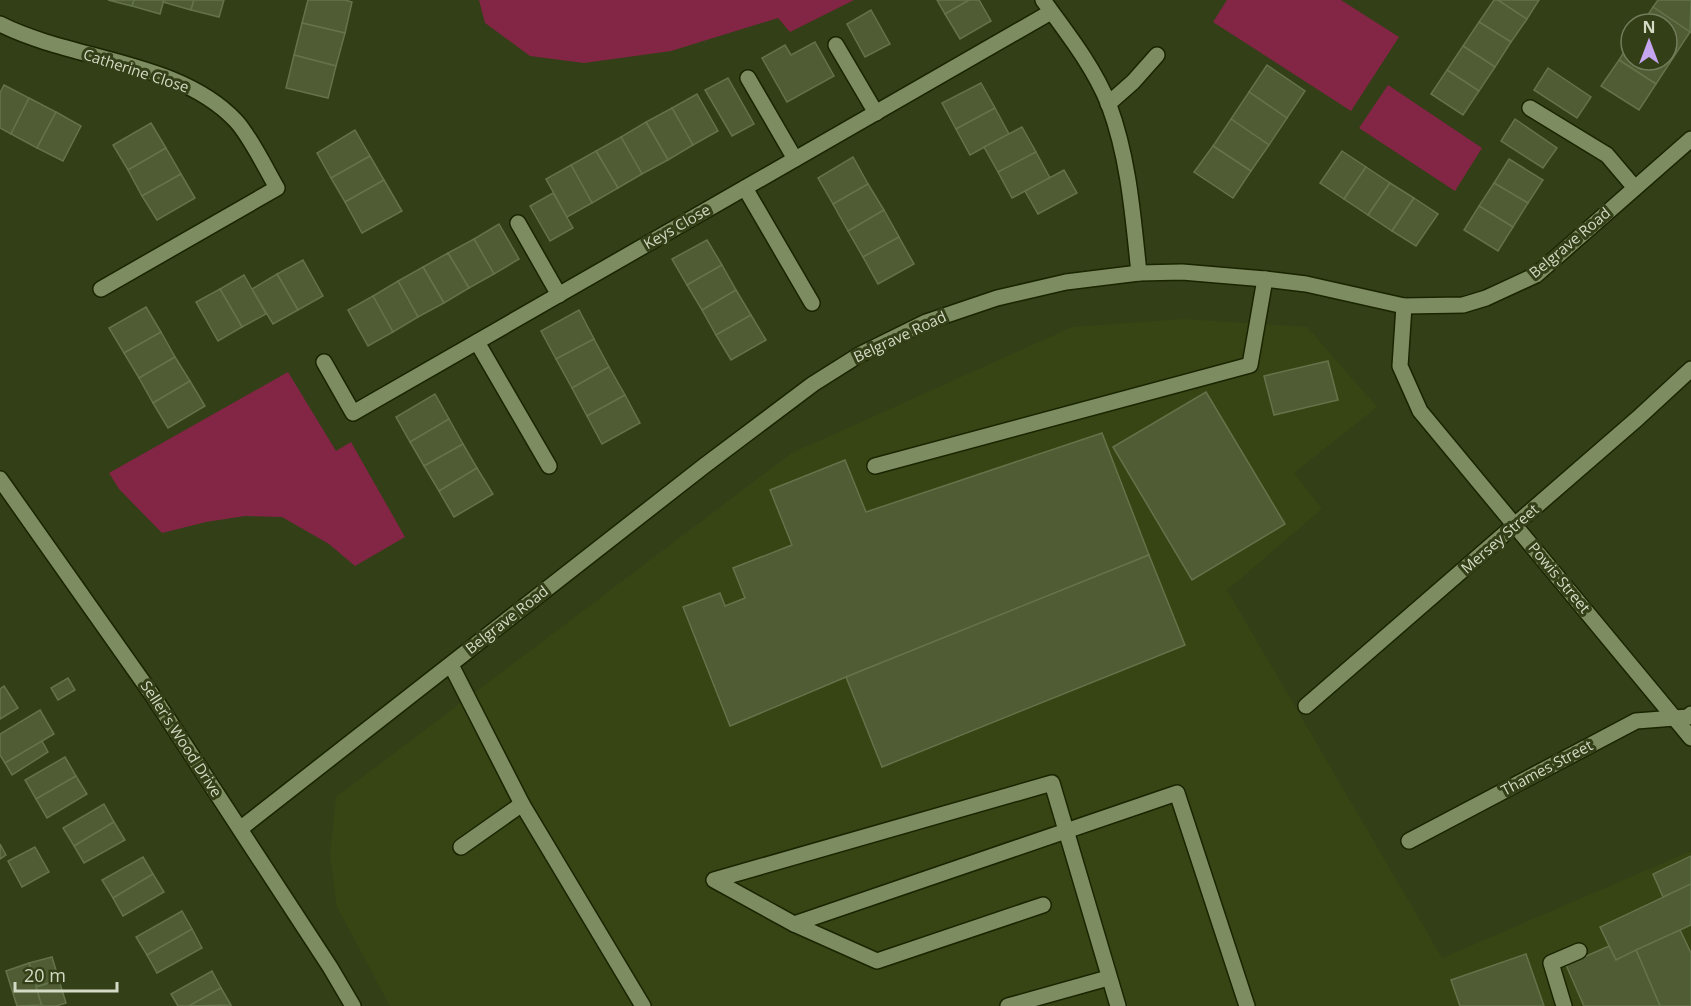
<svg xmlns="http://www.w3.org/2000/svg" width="1691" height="1006" font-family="'Open Sans',sans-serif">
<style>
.built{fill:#374514}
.green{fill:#832545}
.building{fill:#4f5c34;stroke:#65734a;stroke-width:1.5}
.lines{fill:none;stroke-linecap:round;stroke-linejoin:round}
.minor-casing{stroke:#1a2500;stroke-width:18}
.minor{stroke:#7e8c62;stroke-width:15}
.labels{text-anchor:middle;stroke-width:6;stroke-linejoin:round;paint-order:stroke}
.street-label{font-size:15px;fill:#d3dbc4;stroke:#333f17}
</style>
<rect width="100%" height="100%" fill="#333f17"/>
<polygon class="built" points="1183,319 1307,327 1377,407 1294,473 1322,509 1227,590 1442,958 1691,851 1691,1006 390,1006 337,907 330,856 336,797 792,453 1072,327"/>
<g class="green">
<polygon points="479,0 854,0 790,32 778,18 671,51 584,63 530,56 485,23"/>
<polygon points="1227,0 1341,0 1399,37 1351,111 1213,22"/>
<polygon points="1388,85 1482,148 1455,191 1359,128"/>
<polygon points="288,372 336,451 351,442 405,537 355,566 329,544 282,517 245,516 206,522 162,533 119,489 109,473"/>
</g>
<g class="building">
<polygon points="108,0 134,0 132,6"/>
<polygon points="134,0 164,0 160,14 132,6"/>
<polygon points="164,0 194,0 191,10 163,2"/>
<polygon points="194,0 224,0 219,17 191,10"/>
<polygon points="308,0 345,0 352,2 345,33 302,23"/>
<polygon points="937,0 969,0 945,14"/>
<polygon points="969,0 979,0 991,21 960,39 945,14"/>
<polygon points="1494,0 1498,0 1527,19 1511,42 1479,22"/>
<polygon points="1498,0 1539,0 1527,19"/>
<polygon points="1658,0 1691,0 1690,32 1653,7"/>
<polygon points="1653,7 1690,32 1673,58 1667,54 1667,24 1642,24"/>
<polygon points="871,10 890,44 865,57 847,24"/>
<polygon points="1479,22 1511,42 1495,67 1463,46"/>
<polygon points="302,23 345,33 336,66 294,55"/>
<polygon points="1631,41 1631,60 1667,60 1667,54 1673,58 1656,84 1619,60"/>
<polygon points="815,42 834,76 787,102 762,58 785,45 791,55"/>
<polygon points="1463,46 1495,67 1479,91 1447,70"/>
<polygon points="294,55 336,66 328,98 286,88"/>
<polygon points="1619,60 1656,84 1639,110 1601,86"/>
<polygon points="1267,65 1305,91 1287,118 1249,92"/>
<polygon points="1548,68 1591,97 1577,118 1534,90"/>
<polygon points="1447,70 1479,91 1463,115 1431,94"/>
<polygon points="728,78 754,124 732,136 705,90"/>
<polygon points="981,83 995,108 956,129 942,103"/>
<polygon points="4,85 29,98 11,134 0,128 0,93"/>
<polygon points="1249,92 1287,118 1269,145 1231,119"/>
<polygon points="697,94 718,131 693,145 672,108"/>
<polygon points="29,98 56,112 37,148 11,134"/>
<polygon points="672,108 693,145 668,160 646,122"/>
<polygon points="995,108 1009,134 970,155 956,129"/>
<polygon points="56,112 81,126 63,161 37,148"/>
<polygon points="1231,119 1269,145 1251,171 1213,146"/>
<polygon points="1515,119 1557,148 1543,168 1501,141"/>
<polygon points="646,122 668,160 642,174 621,137"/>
<polygon points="151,123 166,148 128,170 113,145"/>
<polygon points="1022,127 1036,152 998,172 984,147"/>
<polygon points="355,130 370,156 331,178 317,153"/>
<polygon points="621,137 642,174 618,188 596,151"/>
<polygon points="1213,146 1251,171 1233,198 1194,172"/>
<polygon points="166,148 181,174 142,196 128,170"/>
<polygon points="596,151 618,188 592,203 571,165"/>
<polygon points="1342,151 1366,167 1344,199 1320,183"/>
<polygon points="1036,152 1050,178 1012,198 998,172"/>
<polygon points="370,156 384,180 345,202 331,178"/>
<polygon points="853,157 868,184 833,204 818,178"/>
<polygon points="1509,159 1543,180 1528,203 1494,183"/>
<polygon points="571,165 592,203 567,217 546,179"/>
<polygon points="1366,167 1390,183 1368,215 1344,199"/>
<polygon points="1064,170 1077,193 1038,214 1025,191"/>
<polygon points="181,174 195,198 157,220 142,196"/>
<polygon points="384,180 402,211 362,233 345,202"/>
<polygon points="1390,183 1414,198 1392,231 1368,215"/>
<polygon points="1494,183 1528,203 1513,227 1479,206"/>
<polygon points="868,184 884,210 848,231 833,204"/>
<polygon points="553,193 573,228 550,241 530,206"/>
<polygon points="1414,198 1438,214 1416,246 1392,231"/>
<polygon points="1479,206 1513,227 1498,251 1464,230"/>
<polygon points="884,210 899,237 863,257 848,231"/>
<polygon points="499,224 519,259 494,274 474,239"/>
<polygon points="899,237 914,264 878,284 863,257"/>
<polygon points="474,239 494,274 469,288 448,253"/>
<polygon points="707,240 722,265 687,285 672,259"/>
<polygon points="448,253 469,288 444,303 423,267"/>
<polygon points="303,260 323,296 298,310 277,274"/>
<polygon points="722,265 736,290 702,310 687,285"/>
<polygon points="423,267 444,303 418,317 398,281"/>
<polygon points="277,274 298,310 273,324 252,289"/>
<polygon points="244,275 266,314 242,327 220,289"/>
<polygon points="398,281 418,317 393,332 373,296"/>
<polygon points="220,289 242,327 218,341 196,302"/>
<polygon points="736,290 751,315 716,335 702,310"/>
<polygon points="373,296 393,332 368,346 348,310"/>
<polygon points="146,307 161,332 124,353 109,328"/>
<polygon points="579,310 594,339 556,359 541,331"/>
<polygon points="751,315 766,340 731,360 716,335"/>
<polygon points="161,332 175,357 139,378 124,353"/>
<polygon points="594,339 609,367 572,388 556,359"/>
<polygon points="175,357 190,381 153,403 139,378"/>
<polygon points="1328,361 1338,400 1274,415 1264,376"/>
<polygon points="609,367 625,395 587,416 572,388"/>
<polygon points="190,381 205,406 168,428 153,403"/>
<polygon points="1206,392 1285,524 1192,580 1113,447"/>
<polygon points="435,394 449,419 410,442 396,417"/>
<polygon points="625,395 640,423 602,444 587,416"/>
<polygon points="449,419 463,444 424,466 410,442"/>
<polygon points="1102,433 1149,555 846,677 730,726 683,607 720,593 725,606 745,598 733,568 792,545 770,490 845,460 866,512"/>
<polygon points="463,444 477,468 439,491 424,466"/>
<polygon points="477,468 493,494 454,517 439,491"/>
<polygon points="1149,555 1185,645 882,767 846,677"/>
<polygon points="68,678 75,690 58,700 51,688"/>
<polygon points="4,686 18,708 0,719 0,689"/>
<polygon points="40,710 54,734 5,763 0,755 0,734"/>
<polygon points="42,741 48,752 12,775 5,763"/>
<polygon points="65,757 76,776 36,799 25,780"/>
<polygon points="76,776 87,794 47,818 36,799"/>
<polygon points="104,804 114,822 74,846 63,828"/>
<polygon points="114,822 125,840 84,863 74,846"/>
<polygon points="0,844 6,855 0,859"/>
<polygon points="35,847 49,872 22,887 8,861"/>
<polygon points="1691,856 1691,884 1663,897 1653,874"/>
<polygon points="143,857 153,874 113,898 102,880"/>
<polygon points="153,874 164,892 123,916 113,898"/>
<polygon points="1691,884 1691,925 1616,960 1600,927"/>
<polygon points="182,911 192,929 147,955 136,937"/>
<polygon points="192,929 202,948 157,973 147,955"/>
<polygon points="1680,930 1691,953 1691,1006 1660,1006 1636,950"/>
<polygon points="1609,946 1616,960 1636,950 1660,1006 1584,1006 1566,965"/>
<polygon points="1526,954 1544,1006 1460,1006 1451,980"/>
<polygon points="52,957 59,980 36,987 29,963"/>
<polygon points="29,963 42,1005 17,1006 6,971"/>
<polygon points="212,971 221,988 189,1006 178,1006 171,994"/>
<polygon points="59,980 66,1003 56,1006 42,1006 36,987"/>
<polygon points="221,988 231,1005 189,1006"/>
</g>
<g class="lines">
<g class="minor-casing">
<g id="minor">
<path d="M 1043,0 C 1067,33 1094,67 1109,105 C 1129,159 1133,217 1139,273"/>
<path d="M 0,24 C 73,61 179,60 236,121 C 250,136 266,169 277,188 L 101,289"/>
<polyline points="836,45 876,113"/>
<polyline points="748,78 795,159"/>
<polyline points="1108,104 1133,82 1157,55"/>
<polyline points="1530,108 1607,155 1635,188"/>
<polyline points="745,188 812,303"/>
<polyline points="518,223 559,295"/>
<polyline points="1404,306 1400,366 1420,411 1691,738"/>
<polyline points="477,342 549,466"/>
<polyline points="324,362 353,413 1051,12"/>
<polyline points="875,466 1250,365 1265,279"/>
<polyline points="0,479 153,696 330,967 353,1006"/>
<polyline points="451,665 522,804 643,1006"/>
<polyline points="1306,706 1638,418 1691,369"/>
<polyline points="240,829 704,466 813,384 859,355 926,322 997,298 1066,282 1139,273 1182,272 1265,279 1306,284 1404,306 1463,305 1486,298 1536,275 1691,139"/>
<polyline points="1409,841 1636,721 1688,717 1691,714"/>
<polyline points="461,847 522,804"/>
<polyline points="1043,905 877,961 794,924 1177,793 1247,1006"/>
<polyline points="794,924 714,880 1052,783 1118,1006"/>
<polyline points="1008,1006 1108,978"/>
<polyline points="1564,1006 1551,963 1579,951"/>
</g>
</g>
<use href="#minor" class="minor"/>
</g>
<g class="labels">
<g class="street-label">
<text transform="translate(136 71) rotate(18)" y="5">Catherine Close</text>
<text transform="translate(677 227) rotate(-30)" y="5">Keys Close</text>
<text transform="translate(1570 243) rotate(-40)" y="5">Belgrave Road</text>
<text transform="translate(900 337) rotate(-25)" y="5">Belgrave Road</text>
<text transform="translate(1500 539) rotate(-41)" y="5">Mersey Street</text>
<text transform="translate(1559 578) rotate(50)" y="5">Powis Street</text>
<text transform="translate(507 620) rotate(-38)" y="5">Belgrave Road</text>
<text transform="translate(181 739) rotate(57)" y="5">Seller's Wood Drive</text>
<text transform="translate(1547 768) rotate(-28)" y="5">Thames Street</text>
</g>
</g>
<g transform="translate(1649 42)"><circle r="28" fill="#333f17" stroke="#737d5c" stroke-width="1.5"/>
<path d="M0-4.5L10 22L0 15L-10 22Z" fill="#c6a6f0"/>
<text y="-9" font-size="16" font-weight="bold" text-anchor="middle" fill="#d3dbc4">N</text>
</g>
<path d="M15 982v9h102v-9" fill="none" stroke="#d3dbc4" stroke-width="3"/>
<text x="24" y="982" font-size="18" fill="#d3dbc4" stroke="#333f17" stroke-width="4.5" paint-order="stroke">20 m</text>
</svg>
